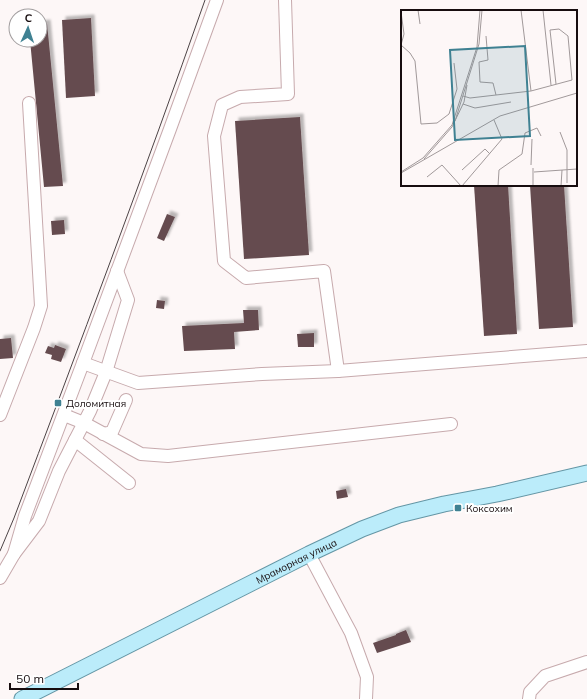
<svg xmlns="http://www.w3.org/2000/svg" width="587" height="699" font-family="Mulish,sans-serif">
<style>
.building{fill:#654c4f;filter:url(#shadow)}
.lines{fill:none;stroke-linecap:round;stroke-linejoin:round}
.minor-casing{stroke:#c7aaad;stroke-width:14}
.major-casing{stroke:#6496a5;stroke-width:17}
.minor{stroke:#fff;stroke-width:12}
.major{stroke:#bbecfa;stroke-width:15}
.tram{stroke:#4c4345;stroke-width:1}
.poi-dot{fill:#3f8192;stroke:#fff;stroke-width:1.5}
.labels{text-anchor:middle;stroke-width:4;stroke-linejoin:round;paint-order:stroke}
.poi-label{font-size:10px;fill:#170d0f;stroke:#fff;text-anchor:start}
.street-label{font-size:10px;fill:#170d0f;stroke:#fff}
.inset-road{fill:none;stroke:#a1999a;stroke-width:1}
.view{fill:#3f8192;fill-opacity:0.15;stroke:#3f8192;stroke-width:2}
.inset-edge{fill:none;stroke:#170d0f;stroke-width:2}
</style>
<defs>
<filter id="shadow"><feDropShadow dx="3.5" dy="-3.5" stdDeviation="1" flood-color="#0004"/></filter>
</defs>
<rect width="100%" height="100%" fill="#fdf7f7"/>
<g class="building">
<polygon points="91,18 95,96 66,98 62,20"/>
<polygon points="47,23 63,186 44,187 30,40 40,40 40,24"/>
<polygon points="300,117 309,255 244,259 235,121"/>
<polygon points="474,185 508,185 517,334 484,336"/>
<polygon points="530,185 564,185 573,327 539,329"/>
<polygon points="167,214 175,217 164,241 157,238"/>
<polygon points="64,220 65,234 52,235 51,221"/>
<polygon points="157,300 165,301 164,309 156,308"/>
<polygon points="243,310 258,310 259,330 234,332 235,349 184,351 182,326 244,323"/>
<polygon points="314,333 314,347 298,347 297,334"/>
<polygon points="11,338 13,358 0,359 0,339"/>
<polygon points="55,345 66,349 61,362 51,359 52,355 45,353 48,346 54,348"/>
<polygon points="346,489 348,497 337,499 336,491"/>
<polygon points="406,630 411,642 377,653 373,643 396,635 396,634"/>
</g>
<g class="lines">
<g class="minor-casing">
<g id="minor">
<polyline points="285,0 288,94 240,97 222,105 214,136 224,261 246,278 324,271 338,371"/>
<polyline points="83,363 138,383 262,374 338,371 587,351"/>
<polyline points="0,415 34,328 41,306 29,103"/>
<polyline points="64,415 84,423 141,454 168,456 451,424"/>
<polyline points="103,434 112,432 126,400"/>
<polyline points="75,440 129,483"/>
<polyline points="14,554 25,516 83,363 170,129 217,0"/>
<polyline points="309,554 351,633 367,677 366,699"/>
<polyline points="0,578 14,554 39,521 59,471 90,411 106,372 128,300 117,271"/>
<polyline points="529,699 530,692 545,676 587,662"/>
</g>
</g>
<g class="major-casing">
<g id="major">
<path id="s1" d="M 22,699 L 309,554 L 362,529 L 399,515 L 444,504 L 497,494 L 587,473"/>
</g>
</g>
<use href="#minor" class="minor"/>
<use href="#major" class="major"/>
<path class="tram" d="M 0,551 L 14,518 C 79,346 144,174 205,0"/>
</g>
<g class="poi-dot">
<rect x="54" y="399" width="8" height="8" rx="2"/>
<rect x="454" y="504" width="8" height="8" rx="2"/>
</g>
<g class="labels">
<g class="poi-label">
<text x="66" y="407">Доломитная</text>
<text x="466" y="512">Коксохим</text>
</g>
<g class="street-label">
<text dy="4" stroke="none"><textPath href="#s1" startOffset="307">Мраморная улица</textPath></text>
</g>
</g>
<g transform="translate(401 10)">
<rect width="176" height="176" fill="#fdf7f7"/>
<path class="inset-road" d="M 17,0 L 19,14M 120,0 L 130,81M 142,0 L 150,75M 0,2 L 3,24 L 0,35 L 9,43 L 14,51 L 20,114 L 36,113 L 48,104 L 56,79 L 53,53M 85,26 L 87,50 L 78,52 L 79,72 L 92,73 L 95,85M 62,86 L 69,88 L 130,81 L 171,70 L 167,26 L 158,19 L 149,20 L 155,74M 62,94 L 74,98 L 110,92M 54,111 L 78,34 L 81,0M 159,122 L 166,140 L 166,173M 23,149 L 51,117 L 63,92 L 66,75M 130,155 L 131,129M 132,158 L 132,176M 61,160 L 84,139 L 89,144M 0,162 L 22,148 L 51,115 L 76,37 L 79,0M 133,162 L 176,159M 0,163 L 99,106 L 176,83M 26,167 L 41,155 L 60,176M 61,176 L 101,129 L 93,110M 97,176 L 98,160 L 121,144 L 124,123 L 136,118 L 140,126M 160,176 L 161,160"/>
<path class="view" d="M 124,36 L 129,126 L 54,130 L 49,40 Z"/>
<rect width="176" height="176" class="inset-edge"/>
</g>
<g transform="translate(28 28) rotate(3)"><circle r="19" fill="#ffffff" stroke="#a29e9f"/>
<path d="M0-3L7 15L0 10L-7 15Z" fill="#3f8192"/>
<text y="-6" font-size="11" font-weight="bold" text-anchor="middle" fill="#170d0f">С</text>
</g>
<path d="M10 683v6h68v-6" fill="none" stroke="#170d0f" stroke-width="2"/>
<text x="16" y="683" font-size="12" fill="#170d0f" stroke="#ffffff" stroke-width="3" paint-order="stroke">50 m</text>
</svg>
